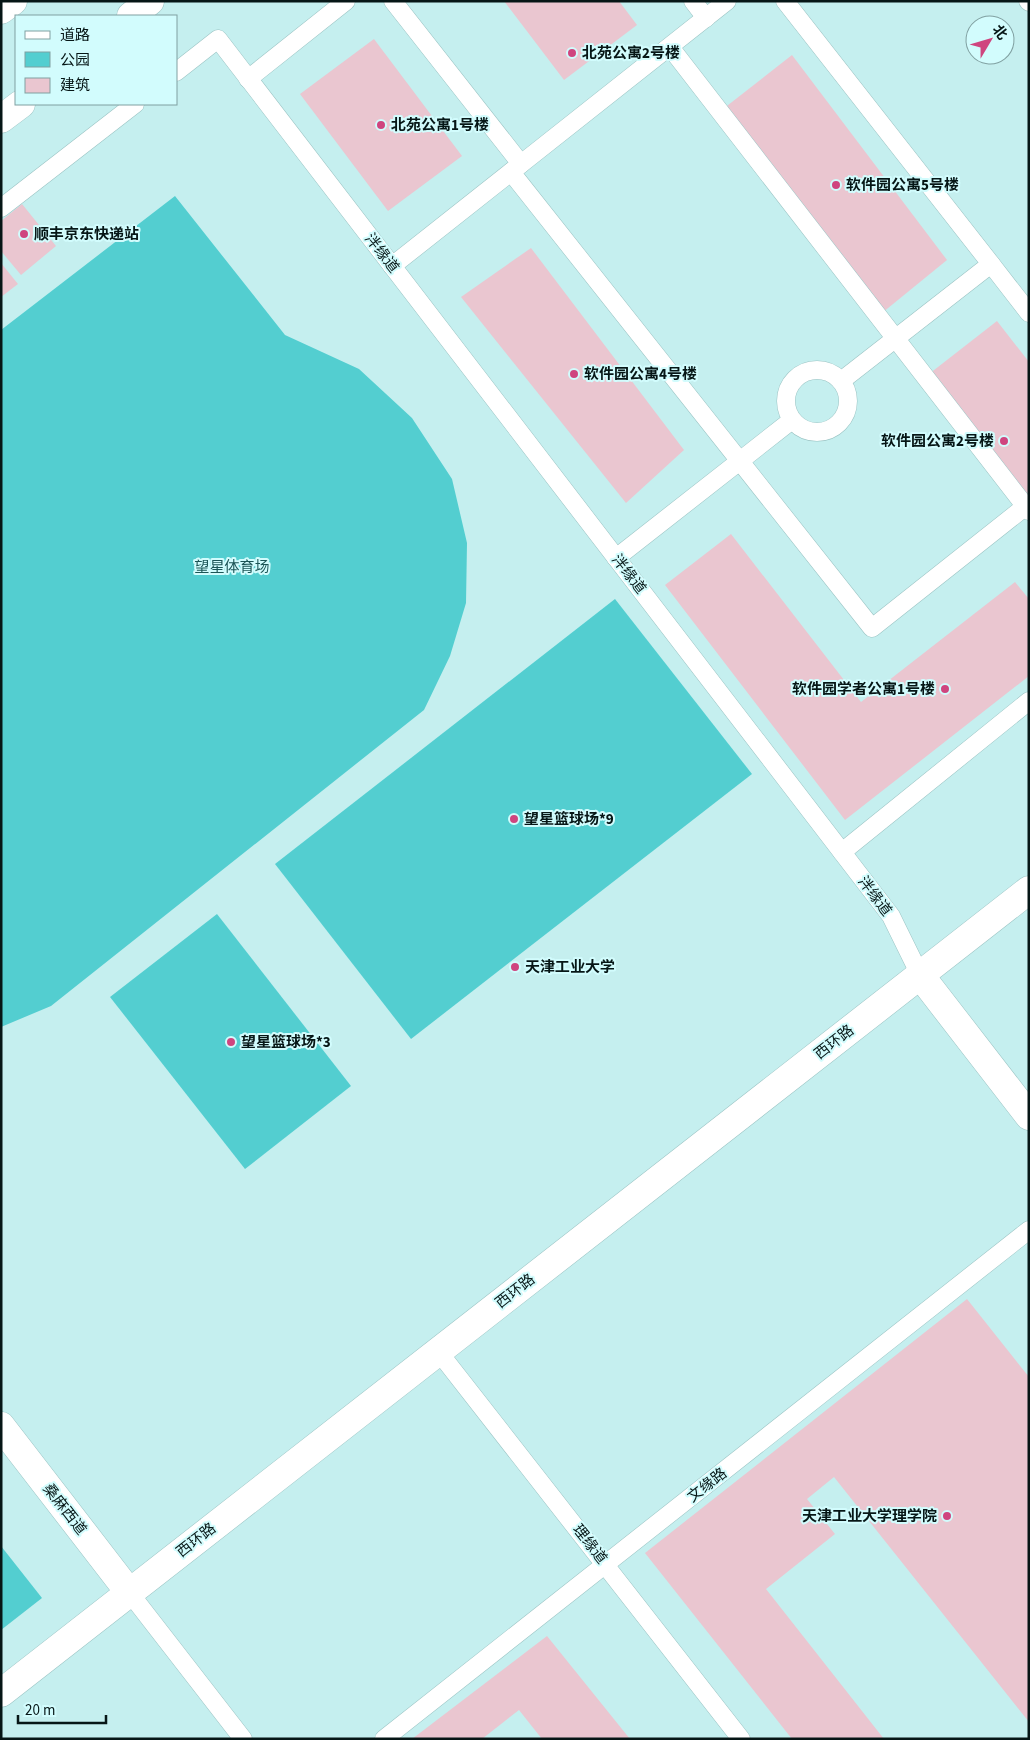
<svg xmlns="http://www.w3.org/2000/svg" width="1030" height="1740" font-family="'Source Sans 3','Noto Sans SC',sans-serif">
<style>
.green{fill:#53ced0}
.building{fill:#eac6d0}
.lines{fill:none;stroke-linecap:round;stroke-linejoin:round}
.lane-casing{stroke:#9bc4c4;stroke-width:19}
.street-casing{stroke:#9bc4c4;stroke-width:29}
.secondary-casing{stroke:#9bc4c4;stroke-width:29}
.lane{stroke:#fff;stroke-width:18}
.street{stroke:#fff;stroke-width:28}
.secondary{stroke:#fff;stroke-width:28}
.poi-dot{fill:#cf457f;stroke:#d2fcfd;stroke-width:2}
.labels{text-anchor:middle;stroke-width:4;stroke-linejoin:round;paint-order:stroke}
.poi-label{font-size:15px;font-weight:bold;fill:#061616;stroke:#d2fcfd;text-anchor:start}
.street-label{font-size:15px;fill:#061616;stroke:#d2fcfd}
.park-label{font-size:15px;fill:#1c5556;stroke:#d2fcfd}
</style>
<rect width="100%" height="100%" fill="#c5efef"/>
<g class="green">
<polygon points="175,196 285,335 359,369 412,418 452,479 467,543 466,603 450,656 424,710 51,1006 1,1027 1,330"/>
<polygon points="615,599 752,774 411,1039 275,864"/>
<polygon points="217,914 351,1086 245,1169 110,997"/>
<polygon points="1,1546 42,1598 1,1630"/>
</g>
<g class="building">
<polygon points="504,1 619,1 637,25 564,80"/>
<polygon points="374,39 462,156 388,211 300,94"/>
<polygon points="792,55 947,260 882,313 723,109"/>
<polygon points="22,204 56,246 21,275 1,251 1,221"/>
<polygon points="531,248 684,450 626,503 461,297"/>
<polygon points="1,263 18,284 1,297"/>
<polygon points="997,321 1029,362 1029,507 929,374"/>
<polygon points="731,534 861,702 1015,582 1029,599 1029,676 845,820 665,585"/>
<polygon points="967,1299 1029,1377 1029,1722 834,1477 807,1499 835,1534 766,1589 884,1739 792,1739 645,1553"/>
<polygon points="547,1636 630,1739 542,1739 519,1710 482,1739 412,1739"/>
</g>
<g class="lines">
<g class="lane-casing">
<g id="lane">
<polyline points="393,1 521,164"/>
<polyline points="693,1 706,18"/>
<polyline points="785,1 991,264 841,381"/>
<polyline points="1028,1 1029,2"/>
<polyline points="670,47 1029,511"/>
<polyline points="176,72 218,39 891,916 920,975"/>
<polyline points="248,79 346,1"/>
<polyline points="511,172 872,628 1026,506"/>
<polyline points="1,208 135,104"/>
<polyline points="991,264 1029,313"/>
<polyline points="392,266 727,1"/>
<circle cx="817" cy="401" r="31"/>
<polyline points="616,558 792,420"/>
<polyline points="842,852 1029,701"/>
<polyline points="438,1351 741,1739"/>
<polyline points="129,1592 243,1739"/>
<polyline points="384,1739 1029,1230"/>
</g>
</g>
<g class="street-casing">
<g id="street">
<polyline points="920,975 1029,1116"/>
<polyline points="1,1426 129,1592"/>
</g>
</g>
<g class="secondary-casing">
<g id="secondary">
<polyline points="1,10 13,1"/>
<polyline points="131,16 150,1"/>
<polyline points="1,119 21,104"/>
<polyline points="1,1693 1029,890"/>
</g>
</g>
<use href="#lane" class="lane"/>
<use href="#street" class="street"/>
<use href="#secondary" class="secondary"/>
</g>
<g class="poi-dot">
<circle cx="572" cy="53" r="5"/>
<circle cx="381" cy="125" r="5"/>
<circle cx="836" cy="185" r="5"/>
<circle cx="24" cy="234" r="5"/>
<circle cx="574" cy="374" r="5"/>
<circle cx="1004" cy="441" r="5"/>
<circle cx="945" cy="689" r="5"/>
<circle cx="514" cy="819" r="5"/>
<circle cx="515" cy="967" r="5"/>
<circle cx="231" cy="1042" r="5"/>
<circle cx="947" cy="1516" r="5"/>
</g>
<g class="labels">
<g class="poi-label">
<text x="582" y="58">北苑公寓2号楼</text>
<text x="391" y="130">北苑公寓1号楼</text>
<text x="846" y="190">软件园公寓5号楼</text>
<text x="34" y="239">顺丰京东快递站</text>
<text x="584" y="379">软件园公寓4号楼</text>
<text x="994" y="446" text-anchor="end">软件园公寓2号楼</text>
<text x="935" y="694" text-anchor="end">软件园学者公寓1号楼</text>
<text x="524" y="824">望星篮球场*9</text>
<text x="525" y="972">天津工业大学</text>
<text x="241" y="1047">望星篮球场*3</text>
<text x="937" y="1521" text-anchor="end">天津工业大学理学院</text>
</g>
<g class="street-label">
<text transform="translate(382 253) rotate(52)" y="5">泮缘道</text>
<text transform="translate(629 574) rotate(52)" y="5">泮缘道</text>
<text transform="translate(875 896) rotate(53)" y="5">泮缘道</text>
<text transform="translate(834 1042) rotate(-38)" y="5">西环路</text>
<text transform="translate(515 1291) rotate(-38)" y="5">西环路</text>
<text transform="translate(707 1485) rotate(-38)" y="5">文缘路</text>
<text transform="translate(65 1509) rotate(52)" y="5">桑麻西道</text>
<text transform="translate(196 1540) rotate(-38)" y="5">西环路</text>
<text transform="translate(590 1544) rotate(52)" y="5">理缘道</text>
</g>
<g class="park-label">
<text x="232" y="572">望星体育场</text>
</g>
</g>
<rect width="1030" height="1740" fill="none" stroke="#061616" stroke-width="5"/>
<rect x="15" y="15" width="162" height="90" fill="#d2fcfd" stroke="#80a0a1"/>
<rect x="25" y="31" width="25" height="8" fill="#ffffff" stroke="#80a0a1"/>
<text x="60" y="40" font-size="15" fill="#061616">道路</text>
<rect x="25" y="52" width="25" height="15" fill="#53ced0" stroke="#80a0a1"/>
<text x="60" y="65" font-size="15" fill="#061616">公园</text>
<rect x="25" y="78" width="25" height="15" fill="#eac6d0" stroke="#80a0a1"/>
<text x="60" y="90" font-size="15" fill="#061616">建筑</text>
<g transform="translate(990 40) rotate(52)"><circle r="24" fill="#d2fcfd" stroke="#80a0a1"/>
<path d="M0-4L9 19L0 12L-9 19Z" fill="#cf457f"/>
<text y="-8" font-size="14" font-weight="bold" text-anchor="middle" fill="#061616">北</text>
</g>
<path d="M18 1715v8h88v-8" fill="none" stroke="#061616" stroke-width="2.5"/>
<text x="25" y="1715" font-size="15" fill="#061616" stroke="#d2fcfd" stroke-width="4" paint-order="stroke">20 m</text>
</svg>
